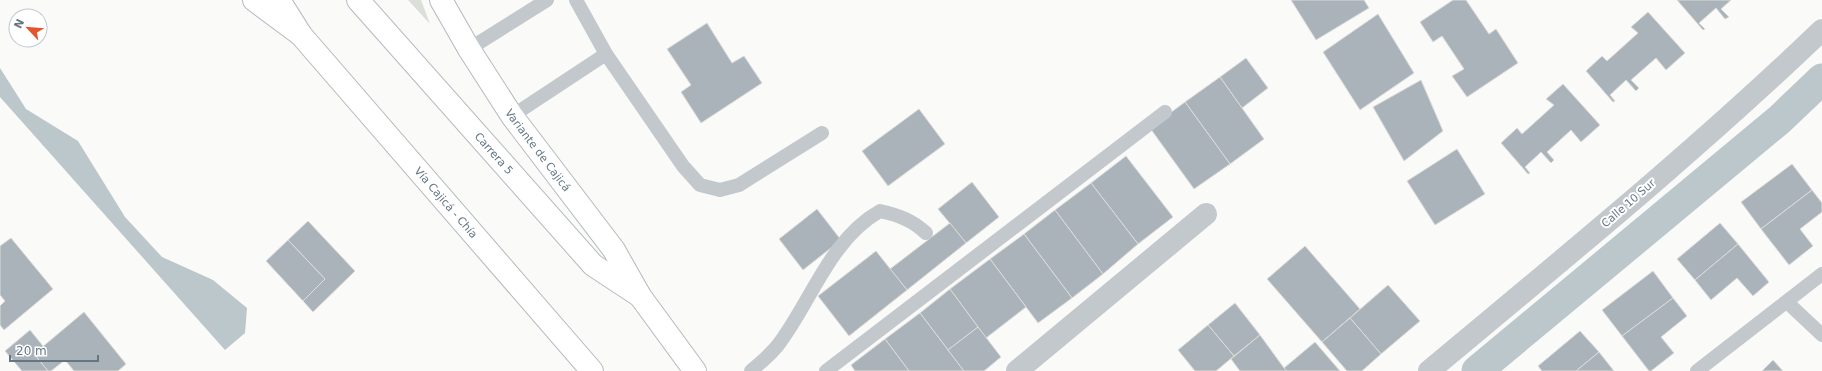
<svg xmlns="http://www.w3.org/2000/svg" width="1822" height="371" font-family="'DejaVu Sans',sans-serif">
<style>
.green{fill:#dadfd7}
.water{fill:#bbc7cb}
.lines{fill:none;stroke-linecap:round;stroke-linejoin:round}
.canal{stroke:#bbc7cb;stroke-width:31}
.building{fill:#aab3b9;stroke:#dcdcda}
.secondary-casing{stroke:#b3babf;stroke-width:24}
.trunk-casing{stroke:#b4b9bd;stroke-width:24}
.service{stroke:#c3c8cc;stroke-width:14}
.minor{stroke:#c3c8cc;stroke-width:22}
.secondary{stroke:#fff;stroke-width:22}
.trunk{stroke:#fff;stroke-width:22}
.labels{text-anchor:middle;stroke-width:4;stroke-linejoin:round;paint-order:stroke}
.street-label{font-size:11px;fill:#657683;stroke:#fff}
</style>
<rect width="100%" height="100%" fill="#fafaf8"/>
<polygon class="green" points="408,0 421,0 430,24"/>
<polygon class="water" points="0,68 26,109 78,141 125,217 162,257 213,280 247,308 245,333 225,350 0,97"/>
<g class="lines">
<polyline class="canal" points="1477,371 1779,120 1822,79"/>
</g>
<g class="building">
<polygon points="1291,0 1364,0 1369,8 1316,40"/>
<polygon points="1453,0 1466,0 1489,34 1496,29 1518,63 1467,97 1452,76 1464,69 1442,36 1433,42 1420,22"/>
<polygon points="1677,0 1731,0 1721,9 1729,17 1725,19 1716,8 1699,23 1705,29 1703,30"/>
<polygon points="1648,12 1685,53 1666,70 1656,58 1631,80 1639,88 1636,91 1626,80 1610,95 1615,101 1613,102 1586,71 1602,56 1607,61 1638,33 1631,27"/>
<polygon points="1378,14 1414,73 1360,110 1323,52"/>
<polygon points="707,23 732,63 744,56 762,83 701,123 681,92 691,85 667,49"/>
<polygon points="1246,58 1268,88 1242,108 1220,77"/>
<polygon points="1220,77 1264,139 1230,164 1185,102"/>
<polygon points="1421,80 1443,131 1404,161 1373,107"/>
<polygon points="1563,84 1600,125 1581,142 1571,130 1547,152 1554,160 1551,163 1541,152 1525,167 1530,173 1528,174 1501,143 1517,128 1522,134 1554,105 1546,99"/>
<polygon points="1185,102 1230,164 1194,189 1150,128"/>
<polygon points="919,109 945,144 888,186 862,151"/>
<polygon points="1457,149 1485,194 1435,225 1407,181"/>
<polygon points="1126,156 1173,217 1138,244 1091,183"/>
<polygon points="1792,164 1812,190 1761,229 1741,202"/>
<polygon points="972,182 999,217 966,243 938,209"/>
<polygon points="1091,183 1138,244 1103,274 1055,210"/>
<polygon points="1812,190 1822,203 1822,212 1800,229 1813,246 1789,265 1761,229"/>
<polygon points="817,209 841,240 803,270 779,239"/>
<polygon points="1055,210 1103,274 1072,298 1024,234"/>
<polygon points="308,221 355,271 313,312 303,301 325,279 288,240"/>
<polygon points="950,223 966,243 907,290 890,269"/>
<polygon points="1720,223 1738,244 1695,280 1677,259"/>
<polygon points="1024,234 1072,298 1038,323 990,259"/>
<polygon points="11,238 53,289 4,330 0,325 0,306 5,301 0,295 0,246"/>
<polygon points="288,240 325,279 303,301 266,261"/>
<polygon points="1738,244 1769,282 1753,296 1737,278 1711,300 1695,280"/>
<polygon points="1305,246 1360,309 1322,342 1267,279"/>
<polygon points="876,251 907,290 849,336 818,296"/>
<polygon points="990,259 1026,307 986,338 950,289"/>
<polygon points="1653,271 1673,298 1622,336 1602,310"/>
<polygon points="1388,285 1420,321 1381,354 1350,318"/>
<polygon points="950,289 978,327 948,350 920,313"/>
<polygon points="1673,298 1687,316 1661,337 1674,353 1651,371 1649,371 1622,336"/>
<polygon points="1235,303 1260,335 1234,356 1208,325"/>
<polygon points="84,312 126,364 118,371 74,371 65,360 51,371 48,371 34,354"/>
<polygon points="920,313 948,350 964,371 909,371 885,339"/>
<polygon points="1350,318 1381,354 1362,371 1347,371 1322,342"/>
<polygon points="1208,325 1234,356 1216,371 1195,371 1178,350"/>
<polygon points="978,327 1001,357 984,371 964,371 948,350"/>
<polygon points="30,330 43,346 34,354 48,371 22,371 5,351"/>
<polygon points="1580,331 1599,352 1576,371 1542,371 1538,366"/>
<polygon points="1260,335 1284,368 1287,371 1240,371 1231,359"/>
<polygon points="885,339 909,371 855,371 851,365"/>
<polygon points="1315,342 1340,371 1287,371 1284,368"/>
<polygon points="1599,352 1614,371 1576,371"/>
<polygon points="1773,360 1783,371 1762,371"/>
</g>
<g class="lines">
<g class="secondary-casing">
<g id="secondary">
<polyline points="254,0 301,35"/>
<path id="s1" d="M 358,0 L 593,265 L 640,296"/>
</g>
</g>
<g class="trunk-casing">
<g id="trunk">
<path id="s2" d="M 279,0 L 301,35 L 592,371"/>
<path id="s3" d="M 441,0 L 469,49 L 512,116 L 614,250 L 640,296 L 695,371"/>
</g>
</g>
<g class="service">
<polyline points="576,0 606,54 683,166 700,185 720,190 739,185 822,133"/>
<polyline points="469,49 547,0"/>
<polyline points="512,116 606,54"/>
<polyline points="1788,303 1822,335"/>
<path d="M 751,371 C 761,362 773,353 781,341 C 813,297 831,239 880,211 C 898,215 912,220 926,233"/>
<polyline points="826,371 1165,112"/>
<polyline points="1697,371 1822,274"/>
</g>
<g class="minor">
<polyline points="1017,371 1206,214"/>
<path d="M 1429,371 C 1562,260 1697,150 1822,30"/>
</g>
<use href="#secondary" class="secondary"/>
<use href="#trunk" class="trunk"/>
</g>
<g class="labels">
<g class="street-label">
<text dy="4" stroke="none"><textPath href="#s3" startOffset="179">Variante de Cajicá</textPath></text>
<text dy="4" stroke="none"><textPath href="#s1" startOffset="205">Carrera 5</textPath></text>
<text dy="4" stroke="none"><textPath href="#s2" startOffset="263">Vía Cajicá - Chía</textPath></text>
<text transform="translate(1628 203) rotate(-41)" y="4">Calle 10 Sur</text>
</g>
</g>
<g transform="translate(28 28) rotate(296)"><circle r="19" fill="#ffffff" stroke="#c1c8cd"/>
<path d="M0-3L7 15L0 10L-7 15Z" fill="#e4572e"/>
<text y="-6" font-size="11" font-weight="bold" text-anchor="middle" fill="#657683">N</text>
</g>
<path d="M10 355v6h88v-6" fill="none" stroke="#657683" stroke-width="2"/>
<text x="16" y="355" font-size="12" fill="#657683" stroke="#ffffff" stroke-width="3" paint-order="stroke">20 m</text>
</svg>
